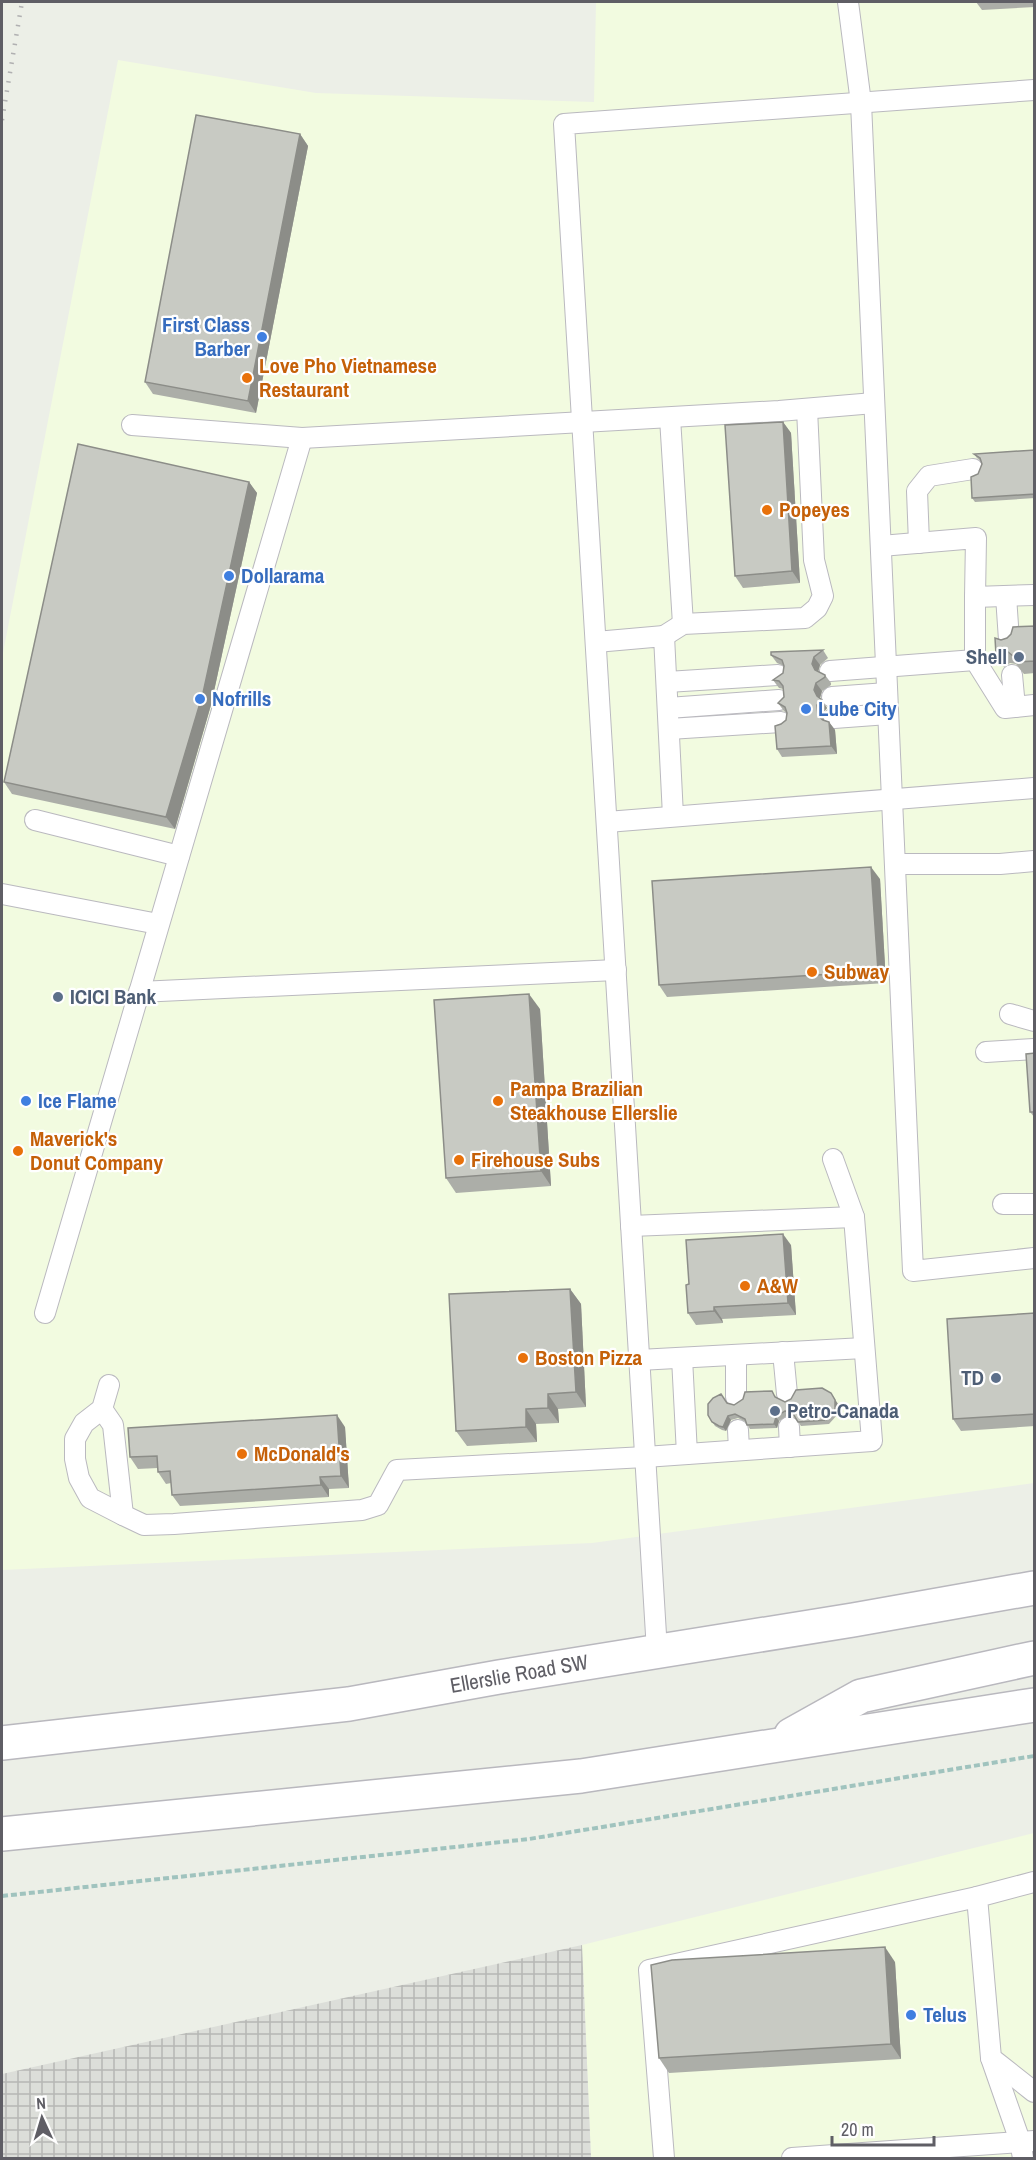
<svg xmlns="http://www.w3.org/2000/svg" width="1036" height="2160" font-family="'Archivo Narrow',sans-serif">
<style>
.commercial{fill:#f2fbe0}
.industrial{fill:url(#industrial-grid)}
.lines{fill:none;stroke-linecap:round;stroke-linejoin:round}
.lane-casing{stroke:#bab9bf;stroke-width:22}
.secondary-casing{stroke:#b9b8be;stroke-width:36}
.path{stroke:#a0c3be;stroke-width:4;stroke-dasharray:6 3;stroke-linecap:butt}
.lane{stroke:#fff;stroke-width:20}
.secondary{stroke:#fff;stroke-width:33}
.rail{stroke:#b0b0b1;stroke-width:4.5;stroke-dasharray:1.5 8;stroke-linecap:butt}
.wall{fill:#acaea8}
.shaded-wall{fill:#8c8d88}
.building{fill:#c8cac3;stroke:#8c8d88;stroke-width:1.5}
.shop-dot{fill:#3f7fe0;stroke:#fff;stroke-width:2}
.food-dot{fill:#e8710a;stroke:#fff;stroke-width:2}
.service-dot{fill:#5c6f8a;stroke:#fff;stroke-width:2}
.labels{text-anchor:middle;stroke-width:4.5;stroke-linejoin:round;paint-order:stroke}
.shop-label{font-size:21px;font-weight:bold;fill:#366cbe;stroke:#fff;text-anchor:start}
.food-label{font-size:21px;font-weight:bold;fill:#c56008;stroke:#fff;text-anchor:start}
.service-label{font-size:21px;font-weight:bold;fill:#4e5e75;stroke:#fff;text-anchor:end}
.street-label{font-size:21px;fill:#5f5e65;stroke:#fff}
</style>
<defs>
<pattern id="industrial-grid" width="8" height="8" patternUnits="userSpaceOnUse" patternTransform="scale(1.5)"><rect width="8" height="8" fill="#dcded9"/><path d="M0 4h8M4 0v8" fill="none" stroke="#b6b7b4"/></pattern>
</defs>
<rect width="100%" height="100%" fill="#ecefe7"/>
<g class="commercial">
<polygon points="596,2 1034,2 1034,1483 592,1543 2,1570 2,658 118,60 316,93 594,102"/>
<polygon points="1034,1833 1034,2158 591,2158 582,1945"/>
</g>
<polygon class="industrial" points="582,1945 591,2158 2,2158 2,2074"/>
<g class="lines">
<g class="lane-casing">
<g id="lane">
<polyline points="848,2 861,103 913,1271 1034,1258"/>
<polyline points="670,418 683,624"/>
<polyline points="132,425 302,438 779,411 874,403"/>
<polyline points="919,543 917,491 929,476 973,469"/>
<polyline points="881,546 976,538 975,597 1034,595"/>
<polyline points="1006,596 1009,640"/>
<polyline points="664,636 683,624 805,618 817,608 823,596 814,560 807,409"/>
<polyline points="596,642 664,636 673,816"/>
<polyline points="975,660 975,597"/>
<polyline points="830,671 975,660 1005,708 1034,705"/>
<polyline points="1012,675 1015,707"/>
<polyline points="667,682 778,675"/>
<polyline points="832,697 887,693"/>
<polyline points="668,708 779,700"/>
<polyline points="834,718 888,714"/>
<polyline points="669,729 781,722"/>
<polyline points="35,820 179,856"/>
<polyline points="607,822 1034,788"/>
<polyline points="895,864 1000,864 1034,861"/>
<polyline points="2,894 158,924"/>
<polyline points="139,992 616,970"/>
<polyline points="1010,1014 1034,1021"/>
<polyline points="986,1052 1034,1049"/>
<polyline points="1003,1204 1034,1204"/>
<polyline points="631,1226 854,1217"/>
<polyline points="45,1313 302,438"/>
<polyline points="783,1352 787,1394"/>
<polyline points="736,1355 736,1397"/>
<polyline points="682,1358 687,1454"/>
<polyline points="639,1360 864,1348"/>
<polyline points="109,1385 102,1409 84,1423 75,1439 75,1459 79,1478 90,1498 123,1515 144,1525 174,1524 362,1510 378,1505 397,1470 645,1457 872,1441 854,1217 833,1159"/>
<polyline points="102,1409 113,1425 123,1515"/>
<polyline points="789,1427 790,1447"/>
<polyline points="738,1430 739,1450"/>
<polyline points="657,1651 564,124 1034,90"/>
<polyline points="1034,1882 977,1897 991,2058 1034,2092"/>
<polyline points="991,2058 1020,2141 1023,2158"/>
<polyline points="664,2158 649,1970 977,1897"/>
<polyline points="792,2158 1034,2141"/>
</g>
</g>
<g class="secondary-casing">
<g id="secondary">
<polyline points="791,1735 861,1696 1034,1658"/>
<polyline points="2,1743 349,1704 499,1677 853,1620 1034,1588"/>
<polyline points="2,1834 581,1776 1034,1705"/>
</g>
</g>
<polyline class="path" points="2,1896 529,1839 1034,1756"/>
<use href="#lane" class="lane"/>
<use href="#secondary" class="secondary"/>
<polyline class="rail" points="2,120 22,2"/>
</g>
<g class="wall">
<polygon points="976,2 1035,2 1035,7 982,10"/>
<polygon points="300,134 308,146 256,413 153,394 145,382"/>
<polygon points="783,422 791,433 800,583 743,588 735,576"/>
<polygon points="1035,450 1035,498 975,502 972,498 978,474 982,464 981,461 977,458 974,454"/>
<polygon points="249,482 257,493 211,705 175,829 12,794 4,782"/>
<polygon points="1035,626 1035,673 1024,674 1016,664 1010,663 1004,667 996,655 1001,640"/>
<polygon points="823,650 828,658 820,665 818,672 825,675 831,683 831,685 822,691 820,698 827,708 823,713 824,721 829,722 835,730 837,754 782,757 777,749 781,724 786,720 787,713 784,711 778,703 784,697 784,689 779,688 773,680 783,673 784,666 777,663 771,655"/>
<polygon points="880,879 886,983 667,997 659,985"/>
<polygon points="540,1009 551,1186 456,1193 446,1178"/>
<polygon points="1035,1053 1035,1118 1030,1112"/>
<polygon points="791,1245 796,1315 722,1319 723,1323 696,1325 688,1313 689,1284"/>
<polygon points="570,1289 581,1304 586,1407 558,1409 559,1423 536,1424 537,1442 467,1446 456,1431"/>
<polygon points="1035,1313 1035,1426 961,1431 953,1419"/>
<polygon points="775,1395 776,1398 785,1402 838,1404 838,1414 829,1424 801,1426 795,1417 788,1415 779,1421 777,1428 750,1429 746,1422 738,1418 731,1420 726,1431 722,1430 715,1426 708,1415 727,1403 734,1405"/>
<polygon points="345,1427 349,1488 329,1489 329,1497 180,1506 172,1495 171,1483 166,1484 158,1472 158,1468 138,1469 130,1457"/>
<polygon points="895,1962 901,2059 669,2073 659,2058"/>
</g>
<g class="shaded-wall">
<polygon points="300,134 308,146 256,413 248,401"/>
<polygon points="783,422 791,433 800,583 792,571"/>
<polygon points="249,482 257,493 211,705 175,829 166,817"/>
<polygon points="814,657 820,665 818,672 815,670 812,664"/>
<polygon points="816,683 822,691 820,698 827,708 823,713 824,724 818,716 817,696 814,690"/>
<polygon points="829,722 835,730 837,754 831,746"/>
<polygon points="871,867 880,879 886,983 878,971"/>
<polygon points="529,994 540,1009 551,1186 541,1171"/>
<polygon points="783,1234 791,1245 796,1315 788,1303"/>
<polygon points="570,1289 581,1304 586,1407 576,1392"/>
<polygon points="714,1307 722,1319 723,1323 714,1311"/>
<polygon points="831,1393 838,1404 838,1414 835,1410"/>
<polygon points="548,1394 558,1409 559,1423 548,1408"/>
<polygon points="526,1409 536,1424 537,1442 526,1427"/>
<polygon points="337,1415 345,1427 349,1488 341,1476"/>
<polygon points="728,1416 731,1420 726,1431 723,1427"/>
<polygon points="776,1417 779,1421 777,1428 774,1424"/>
<polygon points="320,1477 329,1489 329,1497 321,1485"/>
<polygon points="885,1947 895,1962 901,2059 891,2044"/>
</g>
<g class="building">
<polygon points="196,115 300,134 248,401 145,382"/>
<polygon points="783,422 792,571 735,576 725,425"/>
<polygon points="78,444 249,482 203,693 166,817 4,782"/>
<polygon points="1035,450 1035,494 972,498 971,477 978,474 982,464 980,458 974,454"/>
<polygon points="1035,626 1035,661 1016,662 1013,656 1008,652 1002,651 996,655 995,638 1001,640 1007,638 1011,634 1013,627"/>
<polygon points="823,650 814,657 812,664 815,670 825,675 825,677 816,683 814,690 817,696 822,700 817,705 818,716 823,720 829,722 831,746 777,749 775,726 781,724 786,720 787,713 785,707 778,703 784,697 783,686 779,681 773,680 783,673 784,666 782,660 771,655 771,652"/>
<polygon points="871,867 878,971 659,985 652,881"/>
<polygon points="529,994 541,1171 446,1178 434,1000"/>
<polygon points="1035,1053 1035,1112 1030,1112 1026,1054"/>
<polygon points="783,1234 788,1303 714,1307 714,1311 688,1313 686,1285 689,1284 686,1240"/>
<polygon points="570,1289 576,1392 548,1394 548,1408 526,1409 526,1427 456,1431 449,1294"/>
<polygon points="1035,1313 1035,1414 953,1419 947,1319"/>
<polygon points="822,1388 831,1393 835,1400 835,1410 826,1420 798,1422 792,1412 785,1411 776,1417 774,1424 747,1425 745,1419 735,1414 728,1416 723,1427 719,1426 712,1422 708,1415 708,1404 713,1398 721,1394 727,1403 734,1405 743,1399 745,1392 772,1391 775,1397 785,1402 791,1399 796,1390"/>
<polygon points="337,1415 341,1476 320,1477 321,1485 172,1495 170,1471 158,1472 157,1456 130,1457 128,1428"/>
<polygon points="885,1947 891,2044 659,2058 651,1965 672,1960"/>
</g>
<g class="shop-dot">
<circle cx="262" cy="337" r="6"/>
<circle cx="229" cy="576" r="6"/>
<circle cx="200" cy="699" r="6"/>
<circle cx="806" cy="709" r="6"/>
<circle cx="26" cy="1101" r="6"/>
<circle cx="911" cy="2015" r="6"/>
</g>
<g class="food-dot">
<circle cx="247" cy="378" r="6"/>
<circle cx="767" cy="510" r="6"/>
<circle cx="812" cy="972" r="6"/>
<circle cx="498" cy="1101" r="6"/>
<circle cx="18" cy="1151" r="6"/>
<circle cx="459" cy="1160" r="6"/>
<circle cx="745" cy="1286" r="6"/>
<circle cx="523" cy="1358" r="6"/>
<circle cx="242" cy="1454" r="6"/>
</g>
<g class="service-dot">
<circle cx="1019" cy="657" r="6"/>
<circle cx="58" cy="997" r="6"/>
<circle cx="996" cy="1378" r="6"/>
<circle cx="775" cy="1411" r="6"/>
</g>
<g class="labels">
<g class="shop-label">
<text x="250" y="332" text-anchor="end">First Class<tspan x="250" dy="24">Barber</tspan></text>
<text x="241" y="583">Dollarama</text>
<text x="212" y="706">Nofrills</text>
<text x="818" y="716">Lube City</text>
<text x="38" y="1108">Ice Flame</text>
<text x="923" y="2022">Telus</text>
</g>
<g class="food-label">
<text x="259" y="373">Love Pho Vietnamese<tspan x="259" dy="24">Restaurant</tspan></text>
<text x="779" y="517">Popeyes</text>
<text x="824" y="979">Subway</text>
<text x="510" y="1096">Pampa Brazilian<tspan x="510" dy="24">Steakhouse Ellerslie</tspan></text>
<text x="30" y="1146">Maverick's<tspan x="30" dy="24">Donut Company</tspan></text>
<text x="471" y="1167">Firehouse Subs</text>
<text x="757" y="1293">A&amp;W</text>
<text x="535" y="1365">Boston Pizza</text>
<text x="254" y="1461">McDonald's</text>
</g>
<g class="service-label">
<text x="1007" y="664">Shell</text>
<text x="70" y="1004" text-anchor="start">ICICI Bank</text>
<text x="984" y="1385">TD</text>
<text x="787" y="1418" text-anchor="start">Petro-Canada</text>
</g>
<g class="street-label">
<text transform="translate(519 1674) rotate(-10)" y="7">Ellerslie Road SW</text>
</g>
</g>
<rect width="1036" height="2160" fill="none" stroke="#5f5e65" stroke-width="6"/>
<g transform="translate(42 2118) rotate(356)" stroke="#ffffff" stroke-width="4.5" paint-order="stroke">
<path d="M0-4.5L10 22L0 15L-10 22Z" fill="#5f5e65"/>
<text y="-9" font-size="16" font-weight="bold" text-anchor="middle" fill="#5f5e65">N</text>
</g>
<path d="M832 2136v9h102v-9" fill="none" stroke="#5f5e65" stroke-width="3"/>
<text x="841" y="2136" font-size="18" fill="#5f5e65" stroke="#ffffff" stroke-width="4.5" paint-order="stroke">20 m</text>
</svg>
